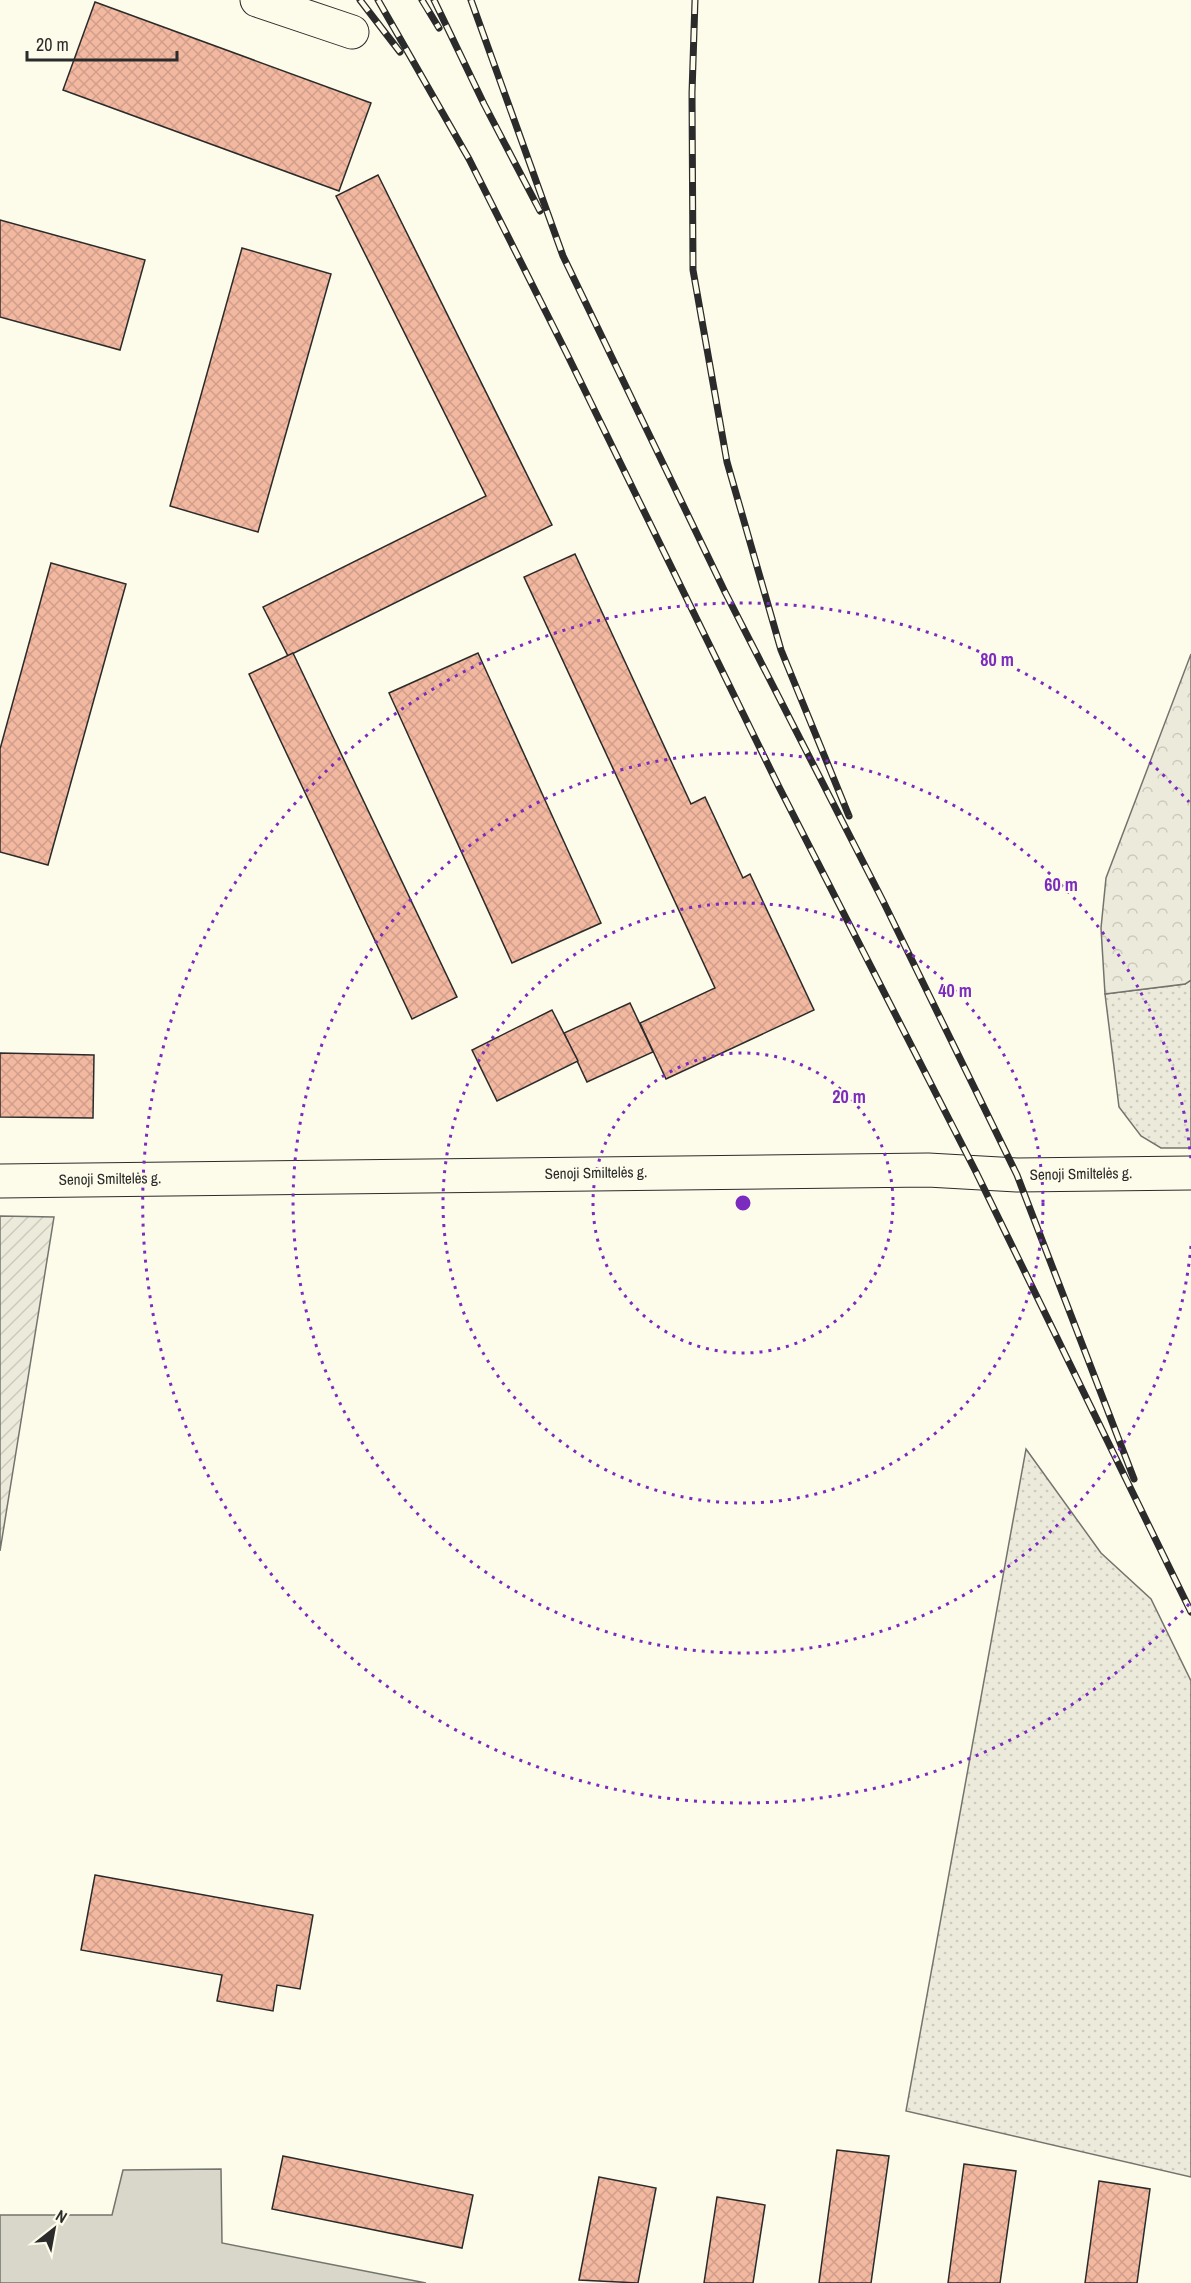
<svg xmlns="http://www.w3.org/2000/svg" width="1191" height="2283" font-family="'Archivo Narrow',sans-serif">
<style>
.grass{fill:url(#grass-dots);stroke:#74746e;stroke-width:1.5}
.forest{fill:url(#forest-crowns);stroke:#74746e;stroke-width:1.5}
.garden{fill:url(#garden-furrows);stroke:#74746e;stroke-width:1.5}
.water{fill:#d8d7c9;stroke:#74746e;stroke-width:1.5}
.building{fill:url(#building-cross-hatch);stroke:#2b2b2b;stroke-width:1.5}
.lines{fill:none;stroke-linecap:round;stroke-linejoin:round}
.minor-casing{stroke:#2b2b2b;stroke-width:35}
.minor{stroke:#fdfbea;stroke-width:33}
.rail-casing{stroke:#2b2b2b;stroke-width:7}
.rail{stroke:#fdfbea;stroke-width:4.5;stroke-dasharray:14;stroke-linecap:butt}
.ring{fill:none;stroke:#7b2cbf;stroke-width:3;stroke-dasharray:3 6}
.labels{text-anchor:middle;stroke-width:4.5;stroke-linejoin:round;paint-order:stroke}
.street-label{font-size:15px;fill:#2b2b2b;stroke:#fdfbea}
.centre{fill:#7b2cbf;stroke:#fdfbea;stroke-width:3}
.ring-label{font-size:18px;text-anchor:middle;font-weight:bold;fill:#7b2cbf;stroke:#fdfbea;stroke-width:4.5;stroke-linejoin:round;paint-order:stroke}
</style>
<defs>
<pattern id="grass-dots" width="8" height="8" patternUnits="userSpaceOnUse" patternTransform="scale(1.5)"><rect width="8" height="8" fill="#ecebdb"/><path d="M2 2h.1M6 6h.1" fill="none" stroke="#cbcabc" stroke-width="1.8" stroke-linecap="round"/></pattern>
<pattern id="forest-crowns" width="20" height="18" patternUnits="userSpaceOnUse" patternTransform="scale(1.5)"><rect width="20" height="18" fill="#ecebdb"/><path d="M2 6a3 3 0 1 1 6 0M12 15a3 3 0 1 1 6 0" fill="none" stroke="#cbcabc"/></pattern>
<pattern id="garden-furrows" width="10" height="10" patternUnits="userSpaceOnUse" patternTransform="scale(1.5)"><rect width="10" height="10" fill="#ecebdb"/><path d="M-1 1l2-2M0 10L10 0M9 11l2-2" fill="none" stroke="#cbcabc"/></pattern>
<pattern id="building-cross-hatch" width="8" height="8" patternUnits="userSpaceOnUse" patternTransform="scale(1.5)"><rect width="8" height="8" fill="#f2b8a0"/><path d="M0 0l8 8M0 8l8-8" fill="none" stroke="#d09e8a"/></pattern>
</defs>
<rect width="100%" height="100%" fill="#fdfbea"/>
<g class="grass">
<polygon points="1191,980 1191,1148 1161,1148 1141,1136 1119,1107 1105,994 1185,984"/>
<polygon points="1026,1449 1101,1553 1151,1599 1191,1681 1191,2177 906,2111"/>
</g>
<polygon class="forest" points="1191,654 1191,980 1185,984 1105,994 1101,928 1106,878"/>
<polygon class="garden" points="0,1216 54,1217 0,1551"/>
<polygon class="water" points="221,2169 222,2243 426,2283 0,2283 0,2215 112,2215 123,2170"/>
<g class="building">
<polygon points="95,2 371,103 339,191 63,90"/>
<polygon points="378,175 552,525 288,656 263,607 486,496 336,196"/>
<polygon points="0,220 145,260 120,350 0,317"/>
<polygon points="242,248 331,274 258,532 170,506"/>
<polygon points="575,554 691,804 705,797 743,878 750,874 814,1010 666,1079 640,1023 715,988 524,577"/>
<polygon points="51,563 126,584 48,865 0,852 0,749"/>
<polygon points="293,653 457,997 412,1019 249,674"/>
<polygon points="478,653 601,923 512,963 389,693"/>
<polygon points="630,1003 653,1052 587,1082 564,1033"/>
<polygon points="552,1010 578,1061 497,1101 472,1050"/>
<polygon points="0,1053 94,1055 93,1118 0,1117"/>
<polygon points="95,1875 313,1915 300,1989 277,1985 273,2011 217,2001 222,1975 81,1950"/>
<polygon points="837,2150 889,2156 871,2283 819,2283"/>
<polygon points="283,2156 473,2195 462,2248 272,2209"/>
<polygon points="964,2164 1016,2171 1000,2283 948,2283"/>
<polygon points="599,2177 656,2188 638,2283 579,2280"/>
<polygon points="1099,2181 1150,2189 1137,2283 1085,2283"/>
<polygon points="717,2197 765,2205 753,2283 704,2283"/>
</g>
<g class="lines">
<g class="minor-casing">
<g id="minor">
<polyline points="257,0 352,32"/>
<polyline points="0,1181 928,1170 1017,1175 1191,1173"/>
</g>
</g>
<use href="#minor" class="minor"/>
<g class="rail-casing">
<g id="rail">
<polyline points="360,0 400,52"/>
<polyline points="378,0 469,159 566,352 779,787 976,1172 1191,1612"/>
<polyline points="422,0 439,28"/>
<polyline points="434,0 484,104 540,211"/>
<polyline points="471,0 563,256 725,592 883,901 1017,1175 1134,1479"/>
<polyline points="695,0 692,93 693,270 727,462 781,650 849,816"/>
</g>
</g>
<use href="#rail" class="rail"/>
</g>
<g class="ring">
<circle cx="743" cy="1203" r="150"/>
<circle cx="743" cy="1203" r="300"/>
<path d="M1191 1246A450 450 0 1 1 1191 1160"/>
<path d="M1189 1604A600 600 0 1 1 1189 802"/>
</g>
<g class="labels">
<g class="street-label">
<text transform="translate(596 1173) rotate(-1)" y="5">Senoji Smiltelės g.</text>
<text transform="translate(1081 1174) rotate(-1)" y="5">Senoji Smiltelės g.</text>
<text transform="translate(110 1179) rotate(-1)" y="5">Senoji Smiltelės g.</text>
</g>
</g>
<circle cx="743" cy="1203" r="9" class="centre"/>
<g class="ring-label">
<text x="997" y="666">80 m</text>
<text x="1061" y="891">60 m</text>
<text x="955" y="997">40 m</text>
<text x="849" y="1103">20 m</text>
</g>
<g transform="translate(54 2229) rotate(31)" stroke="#fdfbea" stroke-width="4.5" paint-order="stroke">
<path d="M0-4.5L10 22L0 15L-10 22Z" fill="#2b2b2b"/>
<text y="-9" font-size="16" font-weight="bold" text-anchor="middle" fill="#2b2b2b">N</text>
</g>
<path d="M27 51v9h150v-9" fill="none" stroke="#2b2b2b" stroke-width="3"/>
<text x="36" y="51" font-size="18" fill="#2b2b2b" stroke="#fdfbea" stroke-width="4.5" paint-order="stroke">20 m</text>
</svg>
